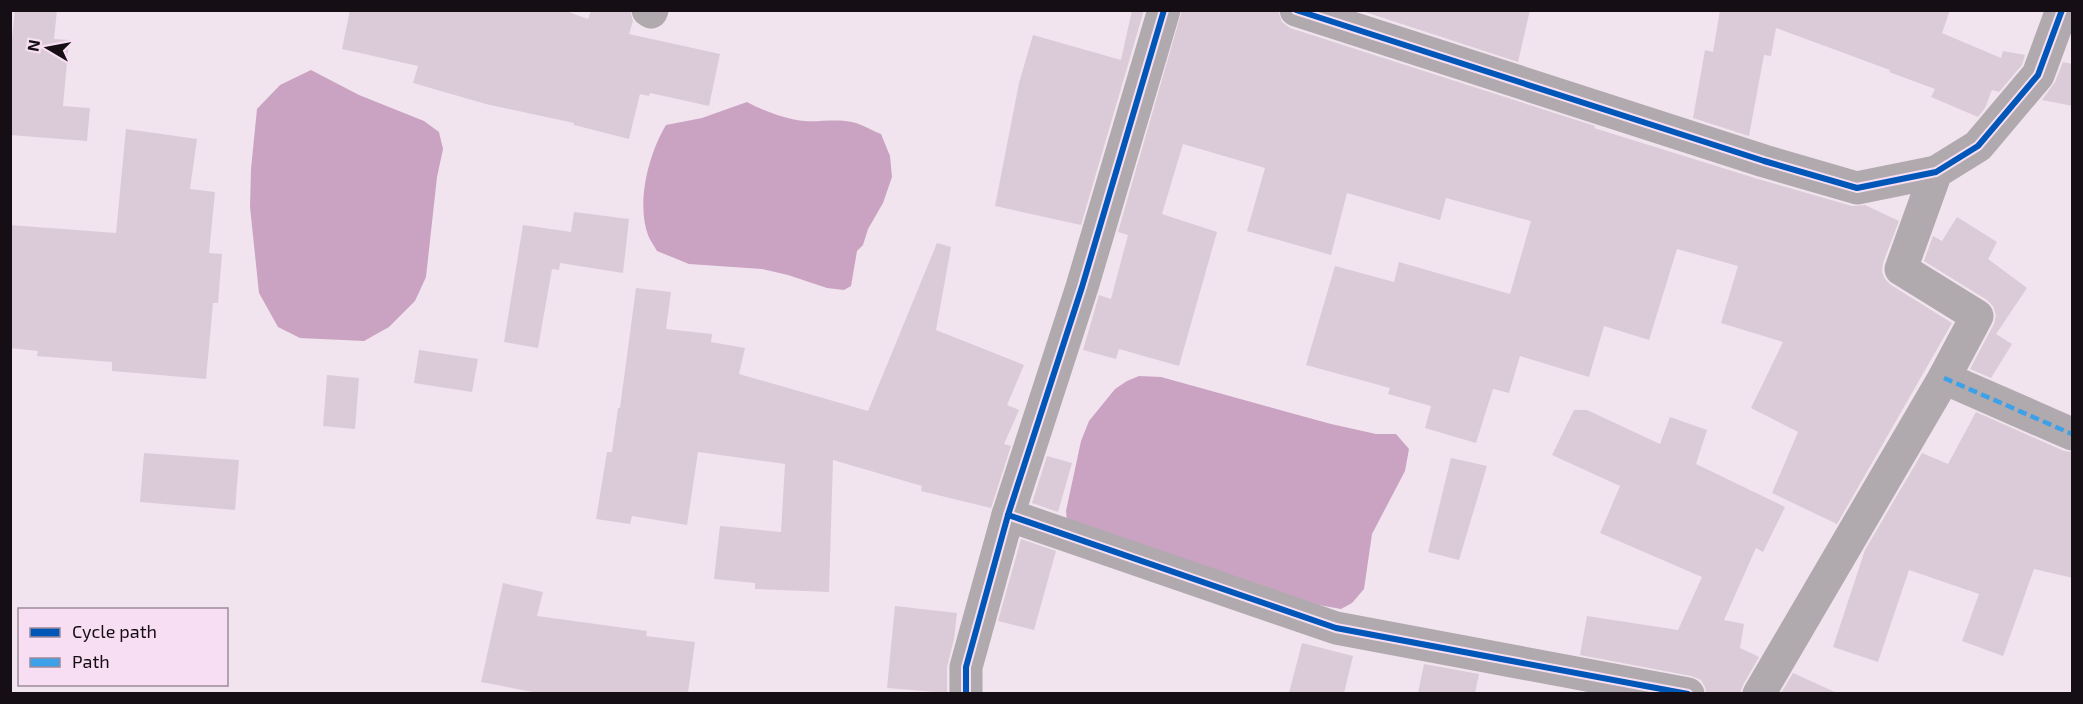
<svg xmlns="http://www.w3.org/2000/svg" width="2083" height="704" font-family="'Exo 2',sans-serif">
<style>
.water{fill:#caa3c3}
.building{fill:#dbcbd8}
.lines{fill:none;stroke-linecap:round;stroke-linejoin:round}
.minor{stroke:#b0a9ad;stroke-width:33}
.quiet{stroke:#3da1ea;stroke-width:4.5;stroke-dasharray:9 4.5;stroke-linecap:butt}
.cycleway-casing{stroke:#f7def2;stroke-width:10}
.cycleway{stroke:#0057b8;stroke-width:6}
</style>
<rect width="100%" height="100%" fill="#f1e4ee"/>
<g class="water">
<polygon points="311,70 359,95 424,121 439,132 443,149 437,177 426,277 415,301 389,327 364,341 300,338 278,327 259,293 250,207 251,169 257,109 280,85"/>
<path d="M 747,102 C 764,111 785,119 805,121 C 821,122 839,118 856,123 C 865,126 873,131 881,134 L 890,156 L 892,177 L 883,203 L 868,229 L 863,245 L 857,251 L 851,286 L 844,290 L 827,288 L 788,275 L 762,269 L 689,264 L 657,251 C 654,246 650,240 648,235 C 636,202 649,153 666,125 L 702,118 Z"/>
<polygon points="1139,376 1161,377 1331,424 1376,434 1396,434 1409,449 1405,471 1372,534 1364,589 1352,603 1341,609 1319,605 1067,522 1066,511 1081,441 1089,421 1115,389 1127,381"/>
</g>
<g class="building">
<polygon points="15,10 57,10 54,39 69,40 63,106 90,108 87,141 10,135 10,57"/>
<polygon points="350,10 563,10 588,19 591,10 630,10 633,21 629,34 720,54 709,106 650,93 649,96 640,94 629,139 574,125 574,123 486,104 413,83 418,66 342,49"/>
<polygon points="1132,10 1144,10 1081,225 995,206 1019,83 1033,35 1121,60"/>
<polygon points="1182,10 1278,10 1282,22 1290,28 1595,126 1594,128 1758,179 1852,206 1865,205 1899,221 1883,263 1882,272 1885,279 1891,285 1952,323 1837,524 1772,493 1798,432 1751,408 1783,342 1721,323 1738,266 1677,249 1649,340 1604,326 1589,377 1520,356 1509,393 1493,389 1476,443 1425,428 1431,406 1388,394 1390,388 1306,365 1335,266 1394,282 1399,262 1510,294 1531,221 1446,198 1440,220 1347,193 1331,255 1247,231 1265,168 1183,144 1162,214 1217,232 1179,366 1119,349 1116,359 1083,350 1099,295 1111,299 1128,235 1118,232"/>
<polygon points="1359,10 1530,10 1518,62"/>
<polygon points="1720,10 1950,10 1942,33 2001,58 2003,51 2025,55 2022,65 1999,92 1992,90 1985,108 1978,117 1931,97 1935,89 1889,72 1890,70 1776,28 1771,56 1764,55 1749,136 1693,118 1705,50 1713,52"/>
<polygon points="2063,62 2073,64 2073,106 2042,100 2055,82"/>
<polygon points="126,129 197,139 190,189 215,192 209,253 222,254 218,303 213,303 206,379 112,371 112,362 37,356 38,351 10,348 10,225 116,233"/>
<polygon points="574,212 629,219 623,273 560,263 559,270 552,269 538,348 504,342 523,225 571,232"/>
<polygon points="1957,217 1997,242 1988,259 2027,288 1996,334 2012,344 1991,378 1970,369 1994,324 1996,315 1993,306 1987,300 1924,261 1933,236 1942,241"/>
<polygon points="937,243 951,247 936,330 1024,365 1007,405 1019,410 1004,444 1011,446 991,508 921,491 922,486 833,460 829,592 755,589 755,583 714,579 720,526 781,532 785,464 698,452 687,525 632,516 630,524 596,519 607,452 612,452 618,408 620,408 636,288 671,292 666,329 712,334 711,342 745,348 739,374 868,411"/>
<polygon points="419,350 478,359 472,392 414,383"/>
<polygon points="327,375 359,378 355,429 323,426"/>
<polygon points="1574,410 1587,410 1660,444 1670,417 1707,430 1696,464 1785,507 1763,552 1756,548 1724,620 1744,624 1740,648 1759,657 1743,685 1740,693 1706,693 1705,687 1701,680 1691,676 1580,655 1587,616 1678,630 1702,577 1600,533 1620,486 1552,455"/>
<polygon points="1976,412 2064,451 2073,452 2073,578 2034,569 2003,656 1962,641 1979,594 1909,570 1878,662 1833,647 1865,550 1922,453 1948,464"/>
<polygon points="144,453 239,460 235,510 140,502"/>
<polygon points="1047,456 1072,463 1058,512 1032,503"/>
<polygon points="1451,458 1487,466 1459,560 1428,552"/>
<polygon points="1021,539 1056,551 1034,630 998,621"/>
<polygon points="503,583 543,592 537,616 647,631 646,636 695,642 688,693 538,693 481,682"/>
<polygon points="895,606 957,613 954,639 947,667 947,693 887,688"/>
<polygon points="1302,643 1353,656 1344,693 1289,693"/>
<polygon points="1424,664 1479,674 1475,693 1418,693"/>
<polygon points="1793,673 1837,693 1781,693"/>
</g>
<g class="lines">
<g class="minor">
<polyline points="648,10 651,12 652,10"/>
<polyline points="1296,10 1764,161 1857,188 1936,172 1978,146 2038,75 2062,10"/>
<polyline points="1944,378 2072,434"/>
<polyline points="1008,515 1336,628 1688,694"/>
<polyline points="966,694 966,667 1008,515 1082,287 1164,10"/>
<polyline points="1759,694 1944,378 1977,316 1901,269 1936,172"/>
</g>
<polyline class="quiet" points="1944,378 2072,434"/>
<g class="cycleway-casing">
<g id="cycleway">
<polyline points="1296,10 1764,161 1857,188 1936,172 1978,146 2038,75 2062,10"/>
<polyline points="1008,515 1336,628 1688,694"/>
<polyline points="966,694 966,667 1008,515 1082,287 1164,10"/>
</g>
</g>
<use href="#cycleway" class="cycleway"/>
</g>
<rect width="2083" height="704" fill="none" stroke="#160e15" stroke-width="24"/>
<rect x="18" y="608" width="210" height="78" fill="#f7def2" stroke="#9d8b9a" stroke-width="1.5"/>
<rect x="30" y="628" width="30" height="9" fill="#0057b8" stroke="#9d8b9a" stroke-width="1.5"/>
<text x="72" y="638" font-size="18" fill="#160e15">Cycle path</text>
<rect x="30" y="658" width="30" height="9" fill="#3da1ea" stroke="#9d8b9a" stroke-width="1.5"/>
<text x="72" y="668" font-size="18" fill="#160e15">Path</text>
<g transform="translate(48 48) rotate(280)" stroke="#f7def2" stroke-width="4.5" paint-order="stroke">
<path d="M0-4.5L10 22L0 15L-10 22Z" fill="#160e15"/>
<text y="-9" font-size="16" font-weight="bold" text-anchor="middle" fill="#160e15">N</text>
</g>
</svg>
